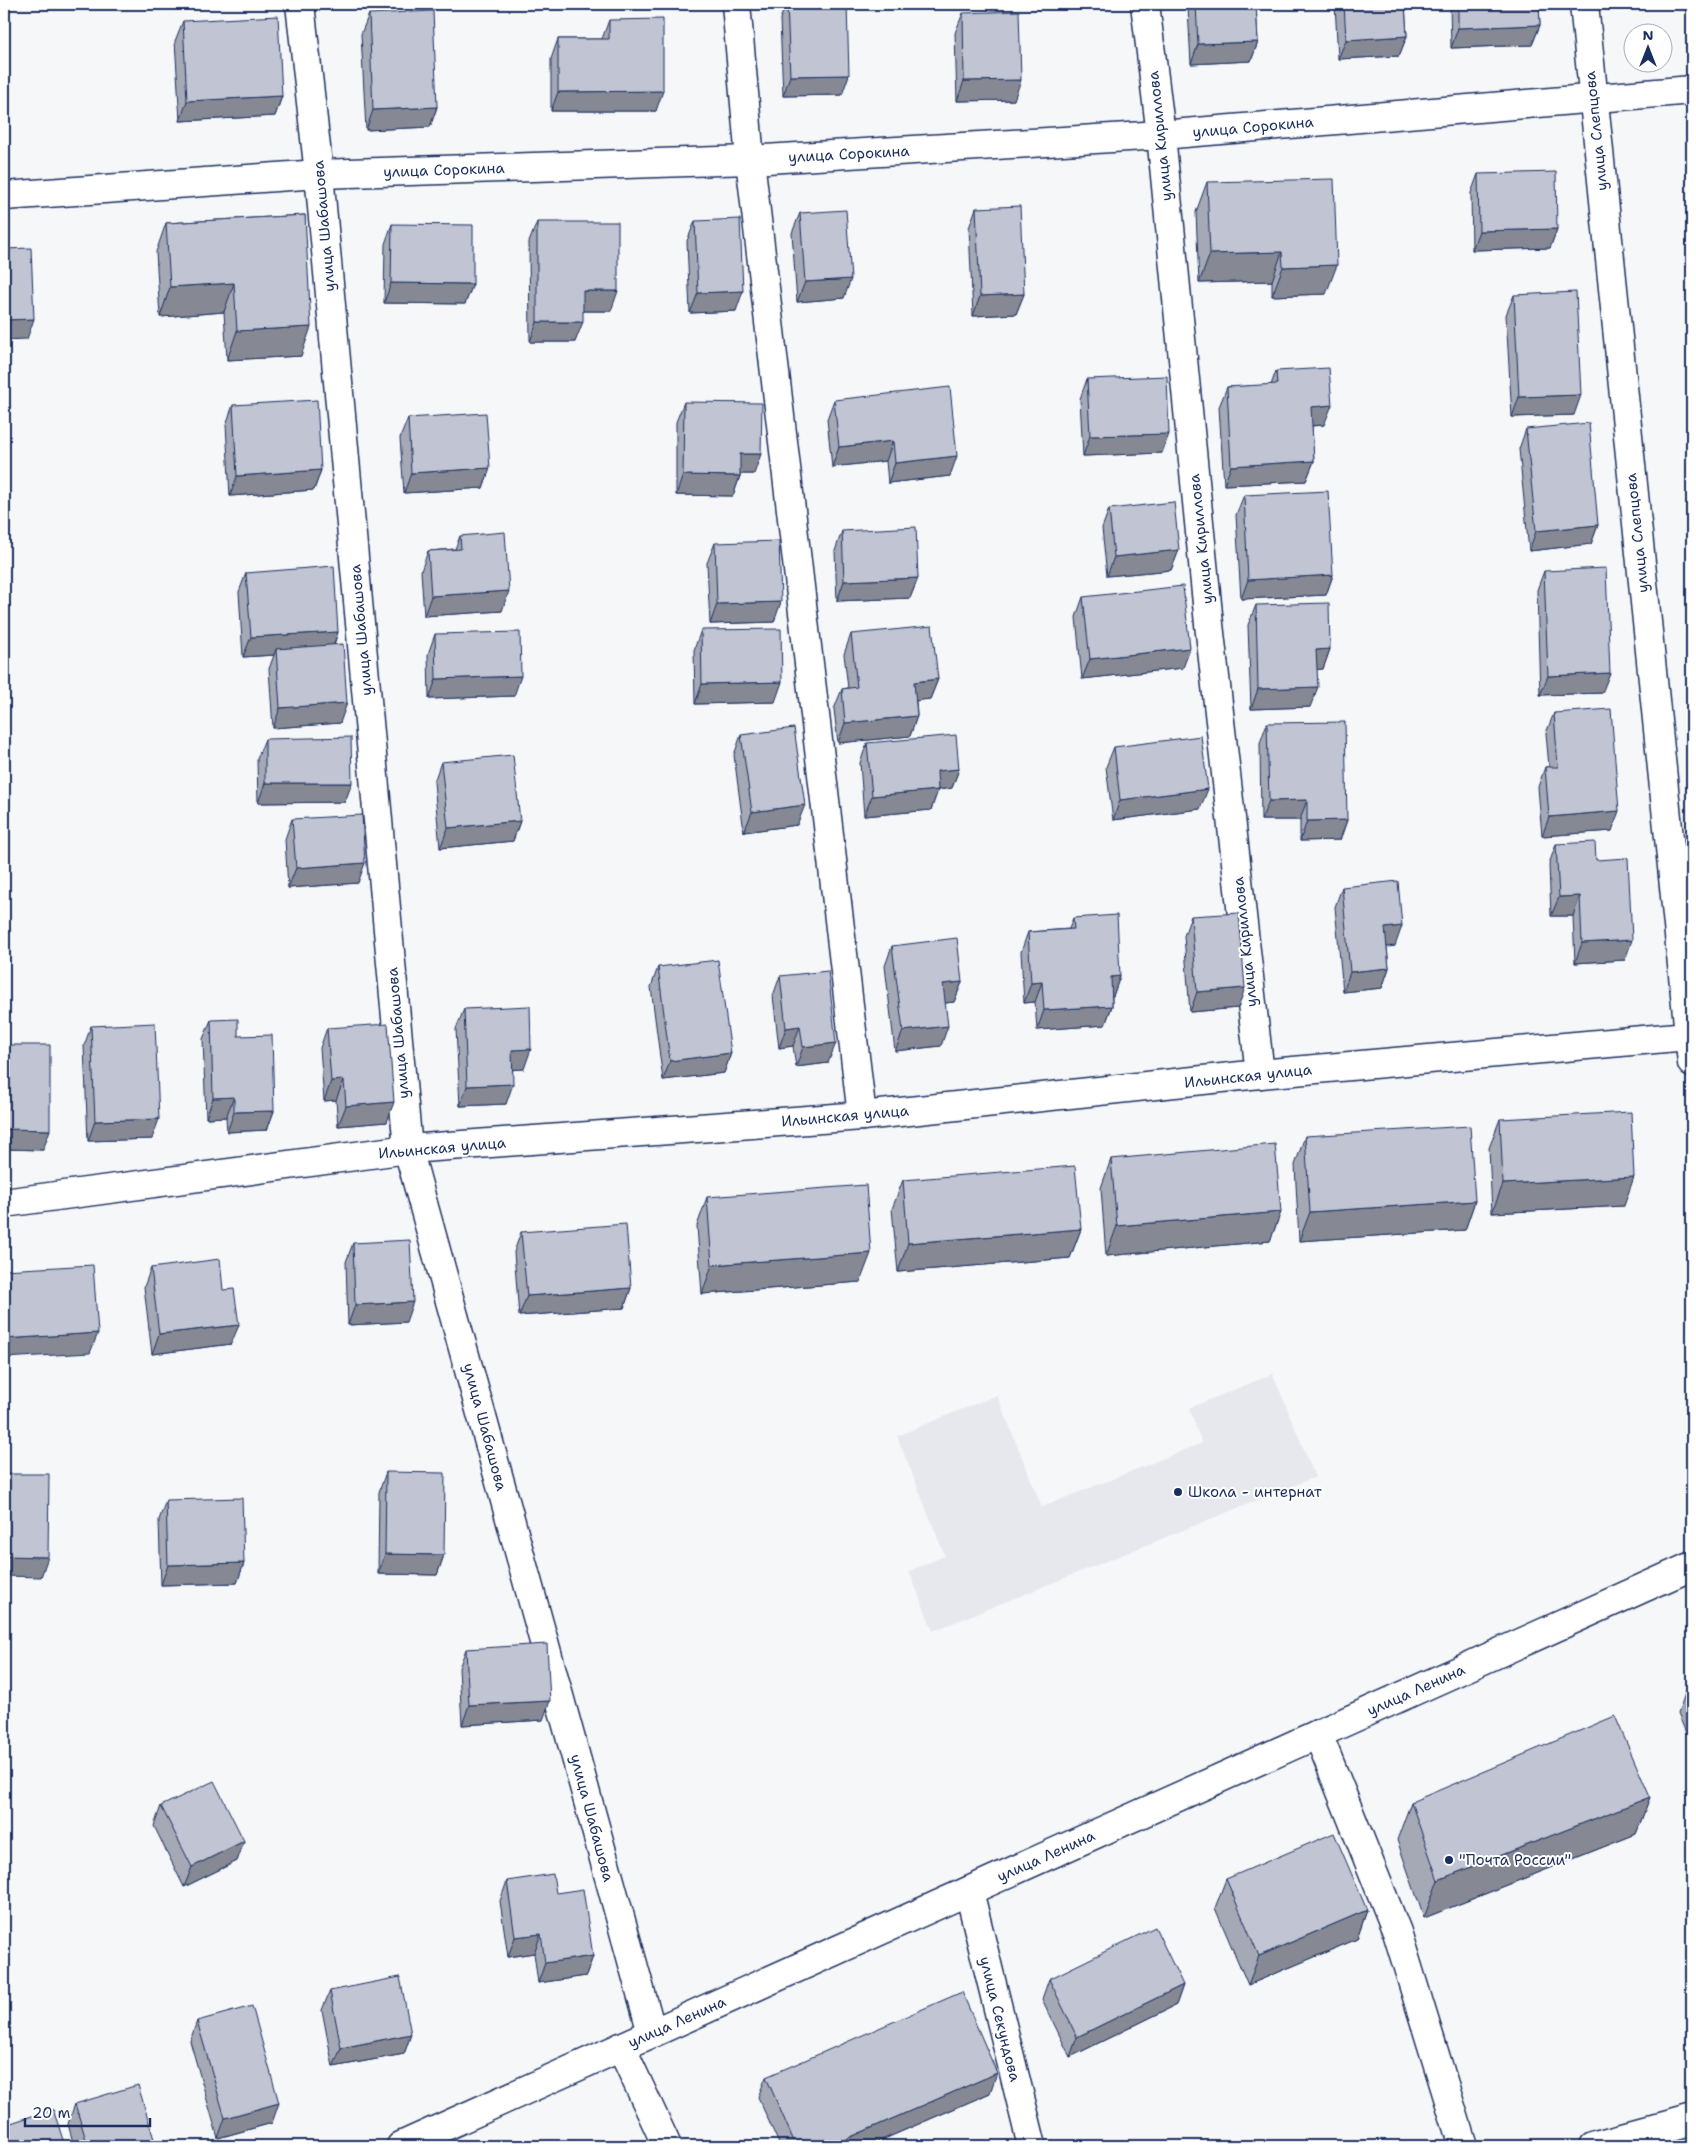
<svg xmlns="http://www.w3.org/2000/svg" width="1696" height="2150" font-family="'Shantell Sans',sans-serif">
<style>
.built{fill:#e6e8ee}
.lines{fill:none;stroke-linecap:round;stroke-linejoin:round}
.minor-casing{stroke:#1b2f5e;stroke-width:31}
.major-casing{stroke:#1b2f5e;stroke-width:31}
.minor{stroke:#fff;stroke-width:28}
.major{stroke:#fff;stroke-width:28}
.wall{fill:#a5a9b5;stroke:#1b2f5e}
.shaded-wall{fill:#868994;stroke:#1b2f5e}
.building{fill:#c0c4d3;stroke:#1b2f5e}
.poi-dot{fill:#1b2f5e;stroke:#fff;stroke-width:2}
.labels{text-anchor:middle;stroke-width:4;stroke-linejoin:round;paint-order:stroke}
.street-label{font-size:15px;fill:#1b2f5e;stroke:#fff}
.poi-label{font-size:15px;fill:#1b2f5e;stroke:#fff;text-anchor:start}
</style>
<rect width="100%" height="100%" fill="#f6f7f9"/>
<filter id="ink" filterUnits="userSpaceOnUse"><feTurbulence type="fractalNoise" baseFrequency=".02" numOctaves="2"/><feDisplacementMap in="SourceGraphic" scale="10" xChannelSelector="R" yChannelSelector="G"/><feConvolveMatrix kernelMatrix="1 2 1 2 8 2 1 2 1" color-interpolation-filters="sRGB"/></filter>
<g filter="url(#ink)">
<polygon class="built" points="1273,1374 1315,1477 933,1631 909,1571 945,1556 897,1436 997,1395 1042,1507 1202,1443 1189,1408"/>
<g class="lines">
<g class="minor-casing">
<g id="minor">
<polyline points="300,4 319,174 408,1149 652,2033"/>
<polyline points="736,4 750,160 862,1116"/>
<polyline points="1145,4 1161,135 1209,624 1260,1074"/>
<polyline points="1584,4 1692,1063"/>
<polyline points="4,196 319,174 750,160 1161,135 1692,90"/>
<polyline points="4,1203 408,1149 862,1116 1260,1074 1688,1036"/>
<polyline points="1318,1734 1397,1932 1463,2146"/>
<polyline points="969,1891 1032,2146"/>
<polyline points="621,2047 667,2146"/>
<polyline points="1593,2146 1692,2119"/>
</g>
</g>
<g class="major-casing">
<polyline id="major" points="401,2146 1692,1566"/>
</g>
<use href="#minor" class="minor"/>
<use href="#major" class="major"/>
</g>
<g class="wall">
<polygon points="786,4 847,4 842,95 783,96 780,19"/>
<polygon points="1190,4 1256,4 1258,42 1251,61 1191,64 1188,8"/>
<polygon points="1335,4 1405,4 1407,36 1399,56 1338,59"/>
<polygon points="1450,4 1539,4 1540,25 1532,45 1451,48"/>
<polygon points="963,13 1014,100 957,101 955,33"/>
<polygon points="369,14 437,107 430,127 366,130 361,34"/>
<polygon points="609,20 656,111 551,111 551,59 558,39 602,39"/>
<polygon points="183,21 282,96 275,116 180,121 175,41"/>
<polygon points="1478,174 1557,229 1550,248 1472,250 1471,193"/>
<polygon points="1207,182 1326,294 1272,296 1272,281 1199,283 1196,212"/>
<polygon points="976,208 1024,294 1016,314 973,316 969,228"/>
<polygon points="800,213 844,298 797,302 792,233"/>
<polygon points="305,215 301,356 227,360 224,312 160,317 156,252 166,223"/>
<polygon points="695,221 736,311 690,313 687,241"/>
<polygon points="537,222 611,311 583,311 575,342 530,342 529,242"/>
<polygon points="392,224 473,284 465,304 384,303 385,244"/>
<polygon points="1514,295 1574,415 1512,417 1506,315"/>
<polygon points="1276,371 1324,425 1312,426 1314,461 1306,481 1224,485 1219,407 1227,387 1271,385"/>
<polygon points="1087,379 1162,453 1083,456 1080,399"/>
<polygon points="834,400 950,476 888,483 886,461 832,467 827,419"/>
<polygon points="684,402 754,474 740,474 740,476 733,496 676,495 676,422"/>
<polygon points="233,405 321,470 314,490 230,496 226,425"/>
<polygon points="408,418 490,468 483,488 404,493 400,438"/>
<polygon points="1526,429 1598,525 1591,544 1529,551 1519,449"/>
<polygon points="1244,495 1333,575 1326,595 1241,599 1236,515"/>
<polygon points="1109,509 1179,550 1171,570 1107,576 1102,528"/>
<polygon points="842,531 918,578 910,598 837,601 835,551"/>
<polygon points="460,536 502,611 424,616 421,571 428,551 455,549"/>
<polygon points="715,543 774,622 710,624 707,563"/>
<polygon points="1544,571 1602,693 1540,695 1537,590"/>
<polygon points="246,573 338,632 334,645 340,723 273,728 269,669 274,655 243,657 239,592"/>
<polygon points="1083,597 1183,668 1082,679 1076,617"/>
<polygon points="1256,605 1330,649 1323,669 1317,669 1310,707 1251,709 1248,625"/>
<polygon points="701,630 775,702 695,704 694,650"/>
<polygon points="435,634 514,696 429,699 428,654"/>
<polygon points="851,634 938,679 930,699 916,700 917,716 910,736 838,743 834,709 842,689 848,688 844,654"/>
<polygon points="1554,713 1612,831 1542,836 1538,787 1545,767 1549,767 1546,733"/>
<polygon points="1267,723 1347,820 1340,840 1300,841 1300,820 1261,820 1260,743"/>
<polygon points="741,735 797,825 744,832 734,755"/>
<polygon points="265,739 345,802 258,803 257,759"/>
<polygon points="867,743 959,769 952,788 938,790 931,810 864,816 860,763"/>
<polygon points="1114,747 1200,809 1113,820 1106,767"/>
<polygon points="441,762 520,821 513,841 440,848 434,782"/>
<polygon points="292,819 358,883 288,888 285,839"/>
<polygon points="1556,844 1596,860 1625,960 1575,963 1573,916 1551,916 1549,864"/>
<polygon points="1342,887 1395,946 1387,947 1389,968 1382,988 1343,992 1335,907"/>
<polygon points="1191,916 1238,1008 1190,1012 1184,936"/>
<polygon points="1073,918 1120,976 1113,996 1112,996 1112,1006 1105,1025 1037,1030 1035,1002 1024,1003 1021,952 1028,932 1069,929"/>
<polygon points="892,946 962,982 954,1002 945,1003 941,1046 895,1051 885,966"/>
<polygon points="658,967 731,1053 724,1073 663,1080 651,987"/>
<polygon points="780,976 828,1063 796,1067 793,1046 779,1048 773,996"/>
<polygon points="464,1009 524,1069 513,1069 506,1104 460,1106 456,1029"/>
<polygon points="211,1020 238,1036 274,1111 267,1130 227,1132 226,1117 206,1118 203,1039"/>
<polygon points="91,1026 152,1139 88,1141 84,1046"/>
<polygon points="327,1028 387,1122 338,1126 336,1100 324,1101 320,1048"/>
<polygon points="4,1045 43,1150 4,1149"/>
<polygon points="1500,1119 1624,1206 1492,1213 1489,1148"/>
<polygon points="1305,1136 1475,1201 1465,1230 1299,1241 1295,1165"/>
<polygon points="1111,1159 1281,1212 1270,1241 1106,1256 1101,1188"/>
<polygon points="903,1180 1081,1229 1070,1258 898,1272 892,1209"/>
<polygon points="707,1197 860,1282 702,1294 697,1226"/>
<polygon points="521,1232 631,1288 624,1308 519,1316 514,1252"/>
<polygon points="353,1243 406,1322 348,1325 346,1262"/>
<polygon points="151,1268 223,1290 231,1344 152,1354 144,1287"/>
<polygon points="386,1472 444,1555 437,1575 378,1574 379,1492"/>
<polygon points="166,1500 244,1563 237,1583 161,1585 159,1520"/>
<polygon points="466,1649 543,1720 462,1725 459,1668"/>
<polygon points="1692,1675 1692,1747 1678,1714 1691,1676"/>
<polygon points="1650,1797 1636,1834 1424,1918 1397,1840 1411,1802"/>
<polygon points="161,1806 244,1841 237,1861 184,1887 154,1826"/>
<polygon points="1226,1879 1367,1910 1357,1939 1248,1985 1215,1908"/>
<polygon points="507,1881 593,1956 586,1976 538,1983 534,1953 508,1957 500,1901"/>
<polygon points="1049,1979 1183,1985 1176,2005 1070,2057 1042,1999"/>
<polygon points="330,1991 411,2034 404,2054 333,2067 322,2010"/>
<polygon points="197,2021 272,2123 218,2138 190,2041"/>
<polygon points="766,2077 990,2093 868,2146 780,2146 758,2097"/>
<polygon points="75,2104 156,2146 74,2146 68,2124"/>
<polygon points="5,2125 65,2146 4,2146 4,2128"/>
</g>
<g class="shaded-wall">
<polygon points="1540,25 1532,45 1451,48 1458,28"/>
<polygon points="1407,36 1399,56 1338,59 1346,40"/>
<polygon points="1258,42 1251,61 1191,64 1198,44"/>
<polygon points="849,75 842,95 783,96 790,76"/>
<polygon points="1021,80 1014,100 957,101 964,81"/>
<polygon points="663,91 656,111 551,111 558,92"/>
<polygon points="282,96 275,116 180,121 187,101"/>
<polygon points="437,107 430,127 366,130 373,110"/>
<polygon points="4,115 7,115 4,123"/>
<polygon points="1557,229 1550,248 1472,250 1479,231"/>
<polygon points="1282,252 1272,281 1199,283 1210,254"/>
<polygon points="1337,265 1326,294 1272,296 1283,267"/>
<polygon points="851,279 844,298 797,302 805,282"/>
<polygon points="234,283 224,312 160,317 170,287"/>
<polygon points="391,283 473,284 465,304 384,303"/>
<polygon points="583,291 618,291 611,311 575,311"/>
<polygon points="743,291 736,311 690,313 698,293"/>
<polygon points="1024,294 1016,314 973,316 980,296"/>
<polygon points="34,319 27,339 4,340 4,320"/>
<polygon points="537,322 583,322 575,342 530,342"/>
<polygon points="311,327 301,356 227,360 237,331"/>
<polygon points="1581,395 1574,415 1512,417 1519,397"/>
<polygon points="1332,405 1324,425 1304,426 1311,407"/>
<polygon points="1169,434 1162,453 1083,456 1090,436"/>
<polygon points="893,441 886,461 832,467 839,447"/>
<polygon points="740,454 761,454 754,474 733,474"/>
<polygon points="957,456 950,476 888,483 895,463"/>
<polygon points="1314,461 1306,481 1224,485 1231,466"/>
<polygon points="490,468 483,488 404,493 411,473"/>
<polygon points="321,470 314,490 230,496 237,476"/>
<polygon points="683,475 740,476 733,496 676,495"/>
<polygon points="1598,525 1591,544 1529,551 1536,531"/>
<polygon points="1179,550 1171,570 1107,576 1114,557"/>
<polygon points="1333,575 1326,595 1241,599 1248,580"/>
<polygon points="918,578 910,598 837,601 844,581"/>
<polygon points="509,591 502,611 424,616 431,596"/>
<polygon points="781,602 774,622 710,624 717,604"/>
<polygon points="338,632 331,652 276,649 274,655 243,657 251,637"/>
<polygon points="1190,648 1183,668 1082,679 1090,659"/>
<polygon points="1330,649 1323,669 1309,670 1316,650"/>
<polygon points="1610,673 1602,693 1540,695 1548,676"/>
<polygon points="521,676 514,696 429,699 436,679"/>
<polygon points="938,679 930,699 907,702 914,682"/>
<polygon points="782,682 775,702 695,704 702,684"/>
<polygon points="1318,687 1310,707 1251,709 1258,689"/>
<polygon points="347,703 340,723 273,728 280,708"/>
<polygon points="917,716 910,736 838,743 845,723"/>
<polygon points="959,769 952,788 929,791 937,771"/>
<polygon points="265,783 352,783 345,802 258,803"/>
<polygon points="1208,789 1200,809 1113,820 1120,800"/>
<polygon points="938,790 931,810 864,816 872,796"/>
<polygon points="1307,800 1300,820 1261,820 1269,801"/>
<polygon points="805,805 797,825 744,832 752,812"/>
<polygon points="1619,811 1612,831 1542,836 1549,817"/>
<polygon points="1347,820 1340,840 1300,841 1307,821"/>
<polygon points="520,821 513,841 440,848 448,828"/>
<polygon points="365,863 358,883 288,888 296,868"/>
<polygon points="1580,896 1573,916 1551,916 1559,897"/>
<polygon points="1402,926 1395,946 1378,948 1385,928"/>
<polygon points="1632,940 1625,960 1575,963 1582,943"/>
<polygon points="1389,968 1382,988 1343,992 1350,972"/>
<polygon points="1120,976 1113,996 1104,997 1111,977"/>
<polygon points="962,982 954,1002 936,1004 943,984"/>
<polygon points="1042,982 1035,1002 1024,1003 1031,983"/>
<polygon points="1245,988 1238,1008 1190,1012 1197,992"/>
<polygon points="1112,1006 1105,1025 1037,1030 1044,1010"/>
<polygon points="800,1026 793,1046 779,1048 786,1028"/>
<polygon points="948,1026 941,1046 895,1051 903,1031"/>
<polygon points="836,1043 828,1063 796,1067 803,1047"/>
<polygon points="531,1049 524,1069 504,1070 512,1050"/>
<polygon points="731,1053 724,1073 663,1080 670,1061"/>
<polygon points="344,1080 336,1100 324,1101 331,1081"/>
<polygon points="513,1084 506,1104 460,1106 467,1086"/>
<polygon points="234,1097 226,1117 206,1118 213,1098"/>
<polygon points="394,1102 387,1122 338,1126 346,1106"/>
<polygon points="274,1111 267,1130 227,1132 234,1112"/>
<polygon points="159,1119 152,1139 88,1141 95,1121"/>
<polygon points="5,1129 50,1130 43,1150 4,1149 4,1132"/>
<polygon points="1634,1177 1624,1206 1492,1213 1503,1184"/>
<polygon points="1475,1201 1465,1230 1299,1241 1310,1212"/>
<polygon points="1281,1212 1270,1241 1106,1256 1117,1226"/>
<polygon points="1081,1229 1070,1258 898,1272 908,1243"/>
<polygon points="871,1253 860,1282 702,1294 712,1265"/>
<polygon points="631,1288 624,1308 519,1316 527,1296"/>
<polygon points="413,1302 406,1322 348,1325 355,1305"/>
<polygon points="239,1325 231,1344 152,1354 159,1334"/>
<polygon points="98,1333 90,1353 4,1358 4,1339"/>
<polygon points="385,1554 444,1555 437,1575 378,1574"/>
<polygon points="4,1556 48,1557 41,1577 4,1576"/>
<polygon points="244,1563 237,1583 161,1585 168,1565"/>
<polygon points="550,1701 543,1720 462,1725 469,1705"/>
<polygon points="1650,1797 1636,1834 1424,1918 1438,1880"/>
<polygon points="244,1841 237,1861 184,1887 192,1867"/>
<polygon points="1367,1910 1357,1939 1248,1985 1259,1956"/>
<polygon points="541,1934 534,1953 508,1957 515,1937"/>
<polygon points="593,1956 586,1976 538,1983 545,1963"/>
<polygon points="1183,1985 1176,2005 1070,2057 1077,2037"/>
<polygon points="411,2034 404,2054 333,2067 341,2048"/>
<polygon points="997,2073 990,2093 868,2146 830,2146"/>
<polygon points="279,2103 272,2123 218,2138 225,2118"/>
</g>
<g class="building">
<polygon points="787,4 847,4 849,75 790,76"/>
<polygon points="1196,4 1256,4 1258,42 1198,44"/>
<polygon points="1344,4 1405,4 1407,36 1346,40"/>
<polygon points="1458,4 1539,4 1540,25 1458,28"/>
<polygon points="433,11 437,107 373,110 369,14"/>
<polygon points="1019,11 1021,80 964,81 963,13"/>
<polygon points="278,16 282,96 187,101 183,21"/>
<polygon points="663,19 663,91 558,92 558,39 609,39 609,20"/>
<polygon points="4,71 7,115 4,115"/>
<polygon points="1556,172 1557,229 1479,231 1478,174"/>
<polygon points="1334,179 1337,265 1283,267 1282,252 1210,254 1207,182"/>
<polygon points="1020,206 1024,294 980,296 976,208"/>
<polygon points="846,210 851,279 805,282 800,213"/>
<polygon points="305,215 311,327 237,331 234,283 170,287 166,223"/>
<polygon points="740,219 743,291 698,293 695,221"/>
<polygon points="537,222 618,222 618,291 583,291 583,322 537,322"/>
<polygon points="392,224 473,225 473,284 391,283"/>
<polygon points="31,248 34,319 4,320 4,249"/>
<polygon points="1576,292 1581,395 1519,397 1514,295"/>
<polygon points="1329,368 1332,405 1311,407 1314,461 1231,466 1227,387 1277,384 1276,371"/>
<polygon points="1167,376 1169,434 1090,436 1087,379"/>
<polygon points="950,387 957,456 895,463 893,441 839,447 834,400"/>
<polygon points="317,400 321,470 237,476 233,405"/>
<polygon points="684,402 762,403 761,454 740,454 740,476 683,475"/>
<polygon points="486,413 490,468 411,473 408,418"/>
<polygon points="1589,423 1598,525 1536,531 1526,429"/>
<polygon points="1328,491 1333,575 1248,580 1244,495"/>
<polygon points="1174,502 1179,550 1114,557 1109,509"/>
<polygon points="916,527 918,578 844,581 842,531"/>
<polygon points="505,532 509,591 431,596 428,551 461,549 460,536"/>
<polygon points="779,541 781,602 717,604 715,543"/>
<polygon points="334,566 338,632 251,637 246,573"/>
<polygon points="1606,568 1610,673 1548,676 1544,571"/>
<polygon points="1183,586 1190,648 1090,659 1083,597"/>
<polygon points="1329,603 1330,649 1316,650 1318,687 1258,689 1256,605"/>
<polygon points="932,626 938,679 914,682 917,716 845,723 842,689 857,687 851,634"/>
<polygon points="781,629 782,682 702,684 701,630"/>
<polygon points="520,632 521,676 436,679 435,634"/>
<polygon points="343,644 347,703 280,708 276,649"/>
<polygon points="1611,709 1619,811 1549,817 1545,767 1558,767 1554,713"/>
<polygon points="1345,722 1347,820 1307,821 1307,800 1269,801 1267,723"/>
<polygon points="794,728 805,805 752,812 741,735"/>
<polygon points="956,735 959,769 937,771 938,790 872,796 867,743"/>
<polygon points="1201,736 1208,789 1120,800 1114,747"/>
<polygon points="351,737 352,783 265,783 265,739"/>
<polygon points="513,755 520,821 448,828 441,762"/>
<polygon points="362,815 365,863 296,868 292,819"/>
<polygon points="1595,842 1596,860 1628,858 1632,940 1582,943 1580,896 1559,897 1556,844"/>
<polygon points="1398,881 1402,926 1385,928 1389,968 1350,972 1342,887"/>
<polygon points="1239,913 1245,988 1197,992 1191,916"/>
<polygon points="1117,915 1120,976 1111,977 1112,1006 1044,1010 1042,982 1031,983 1028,932 1074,929 1073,918"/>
<polygon points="957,938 962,982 943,984 948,1026 903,1031 892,946"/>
<polygon points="718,960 731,1053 670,1061 658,967"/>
<polygon points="828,971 836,1043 803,1047 800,1026 786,1028 780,976"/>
<polygon points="530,1006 531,1049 512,1050 513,1084 467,1086 464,1009"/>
<polygon points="238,1019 238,1036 272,1035 274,1111 234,1112 234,1097 213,1098 211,1020"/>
<polygon points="155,1023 159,1119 95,1121 91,1026"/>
<polygon points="388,1024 394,1102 346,1106 344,1080 331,1081 327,1028"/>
<polygon points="4,1045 50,1045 50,1130 5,1129 5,1101 4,1101"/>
<polygon points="1631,1112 1634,1177 1503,1184 1500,1119"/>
<polygon points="1470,1126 1475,1201 1310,1212 1305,1136"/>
<polygon points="1275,1144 1281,1212 1117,1226 1111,1159"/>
<polygon points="1075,1166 1081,1229 908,1243 903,1180"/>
<polygon points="866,1185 871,1253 712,1265 707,1197"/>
<polygon points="626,1224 631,1288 527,1296 521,1232"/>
<polygon points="410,1240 413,1302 355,1305 353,1243"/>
<polygon points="220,1259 223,1290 234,1289 239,1325 159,1334 151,1268"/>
<polygon points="93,1265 98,1333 4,1339 4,1270"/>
<polygon points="386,1472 445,1473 444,1555 385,1554"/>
<polygon points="4,1474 49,1474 48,1557 4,1556"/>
<polygon points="242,1498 244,1563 168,1565 166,1500"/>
<polygon points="547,1644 550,1701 469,1705 466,1649"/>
<polygon points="1615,1716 1650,1797 1438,1880 1411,1802"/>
<polygon points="214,1781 244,1841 192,1867 161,1806"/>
<polygon points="1334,1833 1367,1910 1259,1956 1226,1879"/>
<polygon points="553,1874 556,1893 583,1889 593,1956 545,1963 541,1934 515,1937 507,1881"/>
<polygon points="1155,1927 1183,1985 1077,2037 1049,1979"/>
<polygon points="400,1977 411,2034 341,2048 330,1991"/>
<polygon points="962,1992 997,2073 830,2146 796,2146 766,2077"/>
<polygon points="252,2006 279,2103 225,2118 197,2021"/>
<polygon points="138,2085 156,2146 88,2146 75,2104"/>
<polygon points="53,2109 65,2146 12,2146 5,2125"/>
</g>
</g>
<g class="poi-dot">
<circle cx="1178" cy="1492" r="5"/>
<circle cx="1449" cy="1860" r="5"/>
</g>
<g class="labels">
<g class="street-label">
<text transform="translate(1253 127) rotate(-5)" y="5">улица Сорокина</text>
<text transform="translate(1596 131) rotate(-96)" y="5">улица Слепцова</text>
<text transform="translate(1160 136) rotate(-96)" y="5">улица Кириллова</text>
<text transform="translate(849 154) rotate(-3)" y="5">улица Сорокина</text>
<text transform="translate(444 170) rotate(-2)" y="5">улица Сорокина</text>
<text transform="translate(324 226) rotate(-95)" y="5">улица Шабашова</text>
<text transform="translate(1637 533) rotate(-96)" y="5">улица Слепцова</text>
<text transform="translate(1201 539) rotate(-96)" y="5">улица Кириллова</text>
<text transform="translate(361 630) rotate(-95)" y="5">улица Шабашова</text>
<text transform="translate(1245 942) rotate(-96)" y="5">улица Кириллова</text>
<text transform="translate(398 1033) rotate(-95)" y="5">улица Шабашова</text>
<text transform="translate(1248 1076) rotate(-6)" y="5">Ильинская улица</text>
<text transform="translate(845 1116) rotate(-5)" y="5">Ильинская улица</text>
<text transform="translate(442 1148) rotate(-5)" y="5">Ильинская улица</text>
<text transform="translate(485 1427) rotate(75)" y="5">улица Шабашова</text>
<text transform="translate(1416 1690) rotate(-24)" y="5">улица Ленина</text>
<text transform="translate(592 1818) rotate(75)" y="5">улица Шабашова</text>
<text transform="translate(1046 1856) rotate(-24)" y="5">улица Ленина</text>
<text transform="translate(1000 2019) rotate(76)" y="5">улица Секундова</text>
<text transform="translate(677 2022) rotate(-24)" y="5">улица Ленина</text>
</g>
<g class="poi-label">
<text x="1188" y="1497">Школа - интернат</text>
<text x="1459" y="1865">"Почта России"</text>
</g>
</g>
<rect width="1696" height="2150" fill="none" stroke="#fff" stroke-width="20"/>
<rect x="10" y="10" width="1676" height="2130" fill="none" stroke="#1b2f5e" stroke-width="2" filter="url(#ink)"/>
<g transform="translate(1648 48)"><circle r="24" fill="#ffffff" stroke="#a4acbf"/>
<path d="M0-4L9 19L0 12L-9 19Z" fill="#1b2f5e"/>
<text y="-8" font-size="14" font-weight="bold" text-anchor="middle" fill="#1b2f5e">N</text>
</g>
<path d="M25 2118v8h125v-8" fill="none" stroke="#1b2f5e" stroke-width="2.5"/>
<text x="32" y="2118" font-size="15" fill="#1b2f5e" stroke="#ffffff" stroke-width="4" paint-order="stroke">20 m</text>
</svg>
